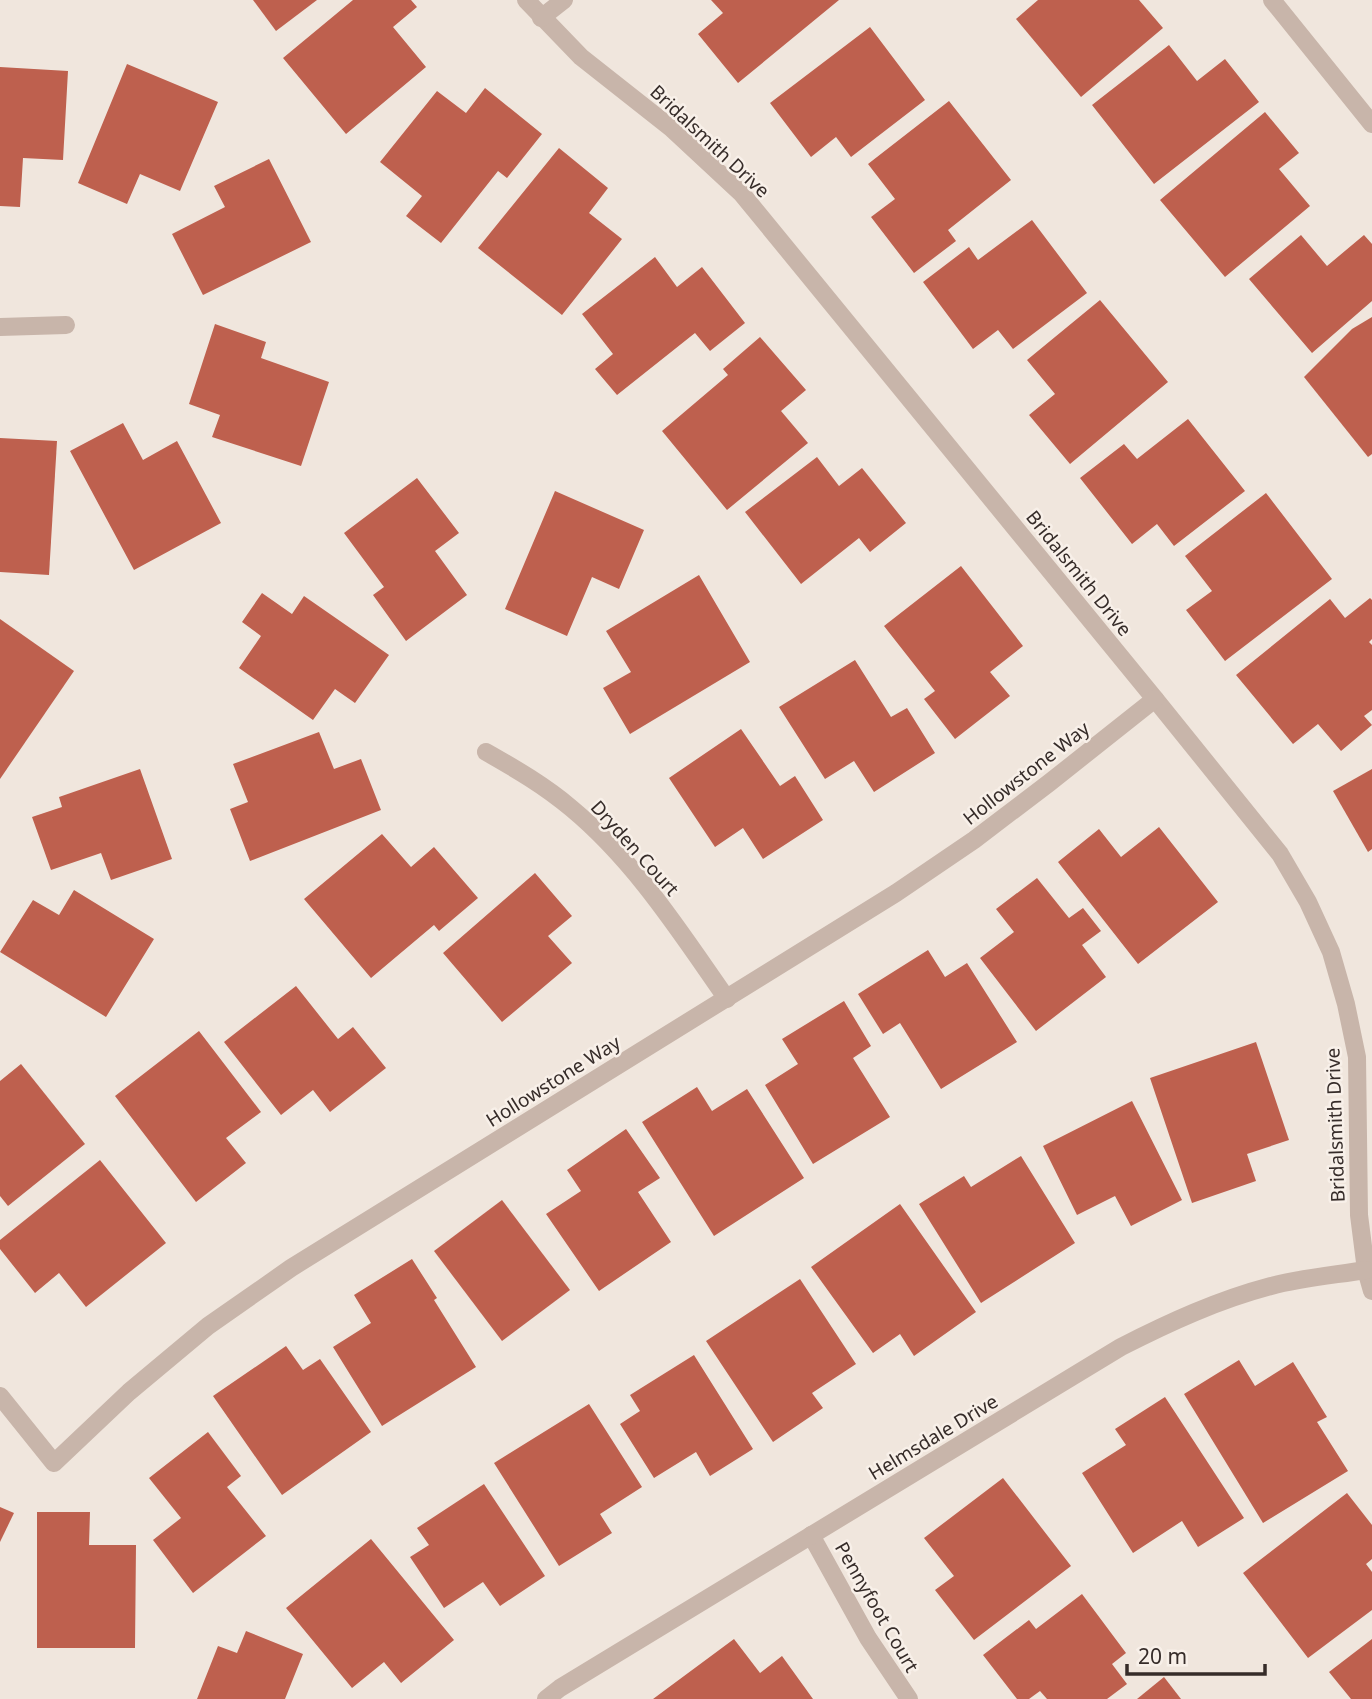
<svg xmlns="http://www.w3.org/2000/svg" width="1372" height="1699" font-family="'Noto Sans',sans-serif">
<style>
.building{fill:#be604e}
.lines{fill:none;stroke-linecap:round;stroke-linejoin:round}
.minor{stroke:#c8b5aa;stroke-width:18}
.labels{text-anchor:middle;stroke-width:5;stroke-linejoin:round;paint-order:stroke}
.street-label{font-size:19px;fill:#362c29;stroke:#f8f0e9}
</style>
<rect width="100%" height="100%" fill="#f0e6dd"/>
<g class="building">
<polygon points="253,0 317,0 276,31"/>
<polygon points="353,0 411,0 417,7 393,27 426,67 346,134 283,58"/>
<polygon points="711,0 839,0 738,83 698,34 723,13"/>
<polygon points="1038,0 1139,0 1163,28 1081,97 1016,19"/>
<polygon points="870,27 925,100 851,157 836,137 811,157 770,103"/>
<polygon points="1169,45 1197,81 1225,59 1259,102 1154,184 1092,105"/>
<polygon points="127,64 218,102 180,191 140,174 127,204 78,183"/>
<polygon points="0,67 68,71 63,160 23,158 20,207 0,206"/>
<polygon points="485,88 542,134 507,178 498,171 441,243 406,216 422,196 380,162 437,91 466,113"/>
<polygon points="949,101 1011,180 948,230 956,241 914,273 871,217 895,199 868,164"/>
<polygon points="1265,112 1299,153 1279,169 1310,206 1225,277 1160,200"/>
<polygon points="559,148 608,188 589,213 622,239 562,315 478,248"/>
<polygon points="269,159 311,242 203,295 172,234 225,207 214,186"/>
<polygon points="1032,220 1087,293 1013,349 998,330 973,349 923,282 969,247 978,260"/>
<polygon points="1301,235 1327,266 1364,235 1372,244 1372,301 1312,353 1249,279"/>
<polygon points="655,257 677,287 702,267 745,323 710,351 695,333 617,395 595,369 613,354 582,314"/>
<polygon points="1100,300 1168,382 1070,464 1029,415 1055,394 1027,360"/>
<polygon points="1372,317 1372,454 1368,457 1304,377 1352,329"/>
<polygon points="215,324 266,342 261,358 329,382 301,466 212,437 220,415 189,404"/>
<polygon points="760,337 806,390 781,411 808,443 727,510 662,431 728,375 723,369"/>
<polygon points="1188,419 1245,491 1174,546 1157,524 1132,544 1080,478 1124,444 1137,459"/>
<polygon points="123,423 143,460 177,441 221,523 134,570 70,451"/>
<polygon points="0,438 57,441 49,575 0,572"/>
<polygon points="817,457 839,486 862,468 906,523 870,552 859,538 801,584 745,512"/>
<polygon points="417,478 459,533 435,551 467,595 406,641 373,595 384,587 344,533"/>
<polygon points="555,491 644,530 619,589 592,577 567,636 505,609"/>
<polygon points="1266,493 1332,579 1225,661 1186,610 1212,591 1185,556"/>
<polygon points="961,566 1023,646 990,672 1010,696 955,739 924,699 935,691 884,626"/>
<polygon points="699,575 750,662 630,734 603,688 631,672 606,631"/>
<polygon points="262,593 292,614 304,596 389,655 355,703 335,689 313,720 239,668 261,636 242,622"/>
<polygon points="1370,598 1372,600 1372,639 1369,642 1372,645 1372,710 1364,716 1372,725 1341,751 1318,724 1293,744 1236,675 1330,599 1345,618"/>
<polygon points="0,619 74,671 0,779"/>
<polygon points="855,660 891,717 907,708 935,753 874,792 854,761 825,779 779,707"/>
<polygon points="741,729 780,786 795,776 823,820 763,859 743,828 715,847 669,778"/>
<polygon points="319,732 334,769 361,759 381,810 250,861 230,809 248,802 233,764"/>
<polygon points="140,769 172,859 111,880 101,853 51,870 32,817 62,807 59,797"/>
<polygon points="1372,769 1372,849 1368,852 1333,791"/>
<polygon points="1159,827 1218,902 1138,964 1058,862 1099,829 1121,857"/>
<polygon points="382,834 411,867 434,847 478,898 439,931 434,925 371,978 304,899"/>
<polygon points="535,873 572,916 548,936 572,963 502,1022 443,953"/>
<polygon points="1037,878 1069,918 1083,908 1101,931 1082,945 1106,977 1036,1031 980,958 1014,932 996,909"/>
<polygon points="74,890 154,939 106,1017 0,952 33,900 59,915"/>
<polygon points="928,950 945,977 967,963 1017,1042 941,1089 900,1023 883,1034 858,994"/>
<polygon points="296,986 338,1039 353,1027 386,1068 330,1112 313,1090 281,1115 224,1042"/>
<polygon points="844,1001 871,1046 853,1058 890,1117 813,1164 765,1085 798,1064 782,1039"/>
<polygon points="199,1031 261,1112 226,1138 246,1163 196,1202 115,1096"/>
<polygon points="1256,1042 1289,1140 1247,1154 1256,1181 1192,1203 1150,1078"/>
<polygon points="21,1064 85,1144 8,1206 0,1196 0,1081"/>
<polygon points="697,1087 712,1111 747,1089 804,1178 714,1236 642,1122"/>
<polygon points="1132,1101 1182,1200 1131,1226 1115,1196 1077,1215 1043,1146"/>
<polygon points="626,1129 660,1178 638,1192 671,1242 599,1291 546,1214 581,1191 567,1170"/>
<polygon points="1021,1156 1075,1243 981,1303 919,1204 964,1176 971,1187"/>
<polygon points="100,1160 166,1243 86,1307 59,1273 35,1293 0,1249 0,1240"/>
<polygon points="502,1200 570,1290 502,1341 434,1251"/>
<polygon points="900,1204 976,1312 914,1356 900,1334 873,1353 811,1267"/>
<polygon points="412,1259 437,1298 434,1300 476,1367 382,1426 333,1347 371,1323 354,1295"/>
<polygon points="800,1279 856,1364 812,1393 823,1408 773,1442 706,1341"/>
<polygon points="286,1346 303,1370 320,1359 371,1432 282,1495 213,1396"/>
<polygon points="694,1355 753,1449 710,1476 696,1452 654,1478 620,1424 640,1411 630,1395"/>
<polygon points="1239,1360 1255,1386 1293,1362 1327,1417 1317,1422 1348,1471 1263,1523 1184,1394"/>
<polygon points="1165,1397 1244,1518 1198,1547 1182,1521 1133,1553 1082,1473 1126,1445 1115,1429"/>
<polygon points="589,1404 642,1487 600,1514 612,1533 559,1566 494,1463"/>
<polygon points="208,1432 241,1476 227,1487 266,1536 193,1593 153,1540 181,1518 149,1478"/>
<polygon points="1003,1478 1071,1566 974,1640 935,1590 954,1576 924,1538"/>
<polygon points="484,1484 545,1576 500,1606 483,1582 444,1608 410,1557 429,1545 417,1528"/>
<polygon points="1347,1493 1372,1525 1372,1559 1366,1564 1372,1572 1372,1610 1308,1658 1243,1573"/>
<polygon points="0,1507 14,1513 0,1542"/>
<polygon points="37,1512 90,1512 89,1545 136,1545 135,1648 37,1648"/>
<polygon points="371,1539 454,1640 401,1683 384,1662 352,1688 286,1608"/>
<polygon points="1082,1594 1126,1653 1112,1664 1127,1684 1107,1699 1047,1699 1040,1691 1029,1699 1017,1699 983,1655 1029,1620 1036,1629"/>
<polygon points="246,1631 303,1654 285,1699 197,1699 218,1646 237,1653"/>
<polygon points="734,1639 760,1673 782,1656 813,1699 653,1699"/>
<polygon points="1372,1639 1372,1699 1351,1699 1329,1672"/>
<polygon points="1164,1677 1181,1699 1137,1699"/>
</g>
<g class="lines">
<g class="minor">
<polyline points="526,0 581,57 671,128 742,194 1155,699 1280,854 1308,902 1331,952 1346,1004 1357,1057 1359,1215 1366,1270 1372,1291"/>
<polyline points="1272,0 1372,124"/>
<polyline points="541,18 564,0"/>
<polyline points="0,327 66,325"/>
<path d="M 486,752 C 516,769 545,786 571,808 C 635,861 680,932 727,999"/>
<polyline points="0,1396 54,1463 129,1392 208,1326 291,1268 896,893 974,840 1049,783 1155,699"/>
<polyline points="811,1535 868,1638 909,1699"/>
<path d="M 546,1699 L 560,1688 L 1121,1347 C 1170,1322 1218,1300 1271,1286 C 1301,1278 1335,1275 1366,1270"/>
</g>
</g>
<g class="labels">
<g class="street-label">
<text transform="translate(710 141) rotate(43)" y="7">Bridalsmith Drive</text>
<text transform="translate(1079 573) rotate(51)" y="7">Bridalsmith Drive</text>
<text transform="translate(1026 773) rotate(-38)" y="7">Hollowstone Way</text>
<text transform="translate(635 848) rotate(48)" y="7">Dryden Court</text>
<text transform="translate(553 1081) rotate(-32)" y="7">Hollowstone Way</text>
<text transform="translate(1335 1125) rotate(-92)" y="7">Bridalsmith Drive</text>
<text transform="translate(933 1437) rotate(-31)" y="7">Helmsdale Drive</text>
<text transform="translate(877 1607) rotate(60)" y="7">Pennyfoot Court</text>
</g>
</g>
<path d="M1127 1664v10h138v-10" fill="none" stroke="#362c29" stroke-width="3.5"/>
<text x="1138" y="1664" font-size="21" fill="#362c29" stroke="#f8f0e9" stroke-width="5" paint-order="stroke">20 m</text>
</svg>
